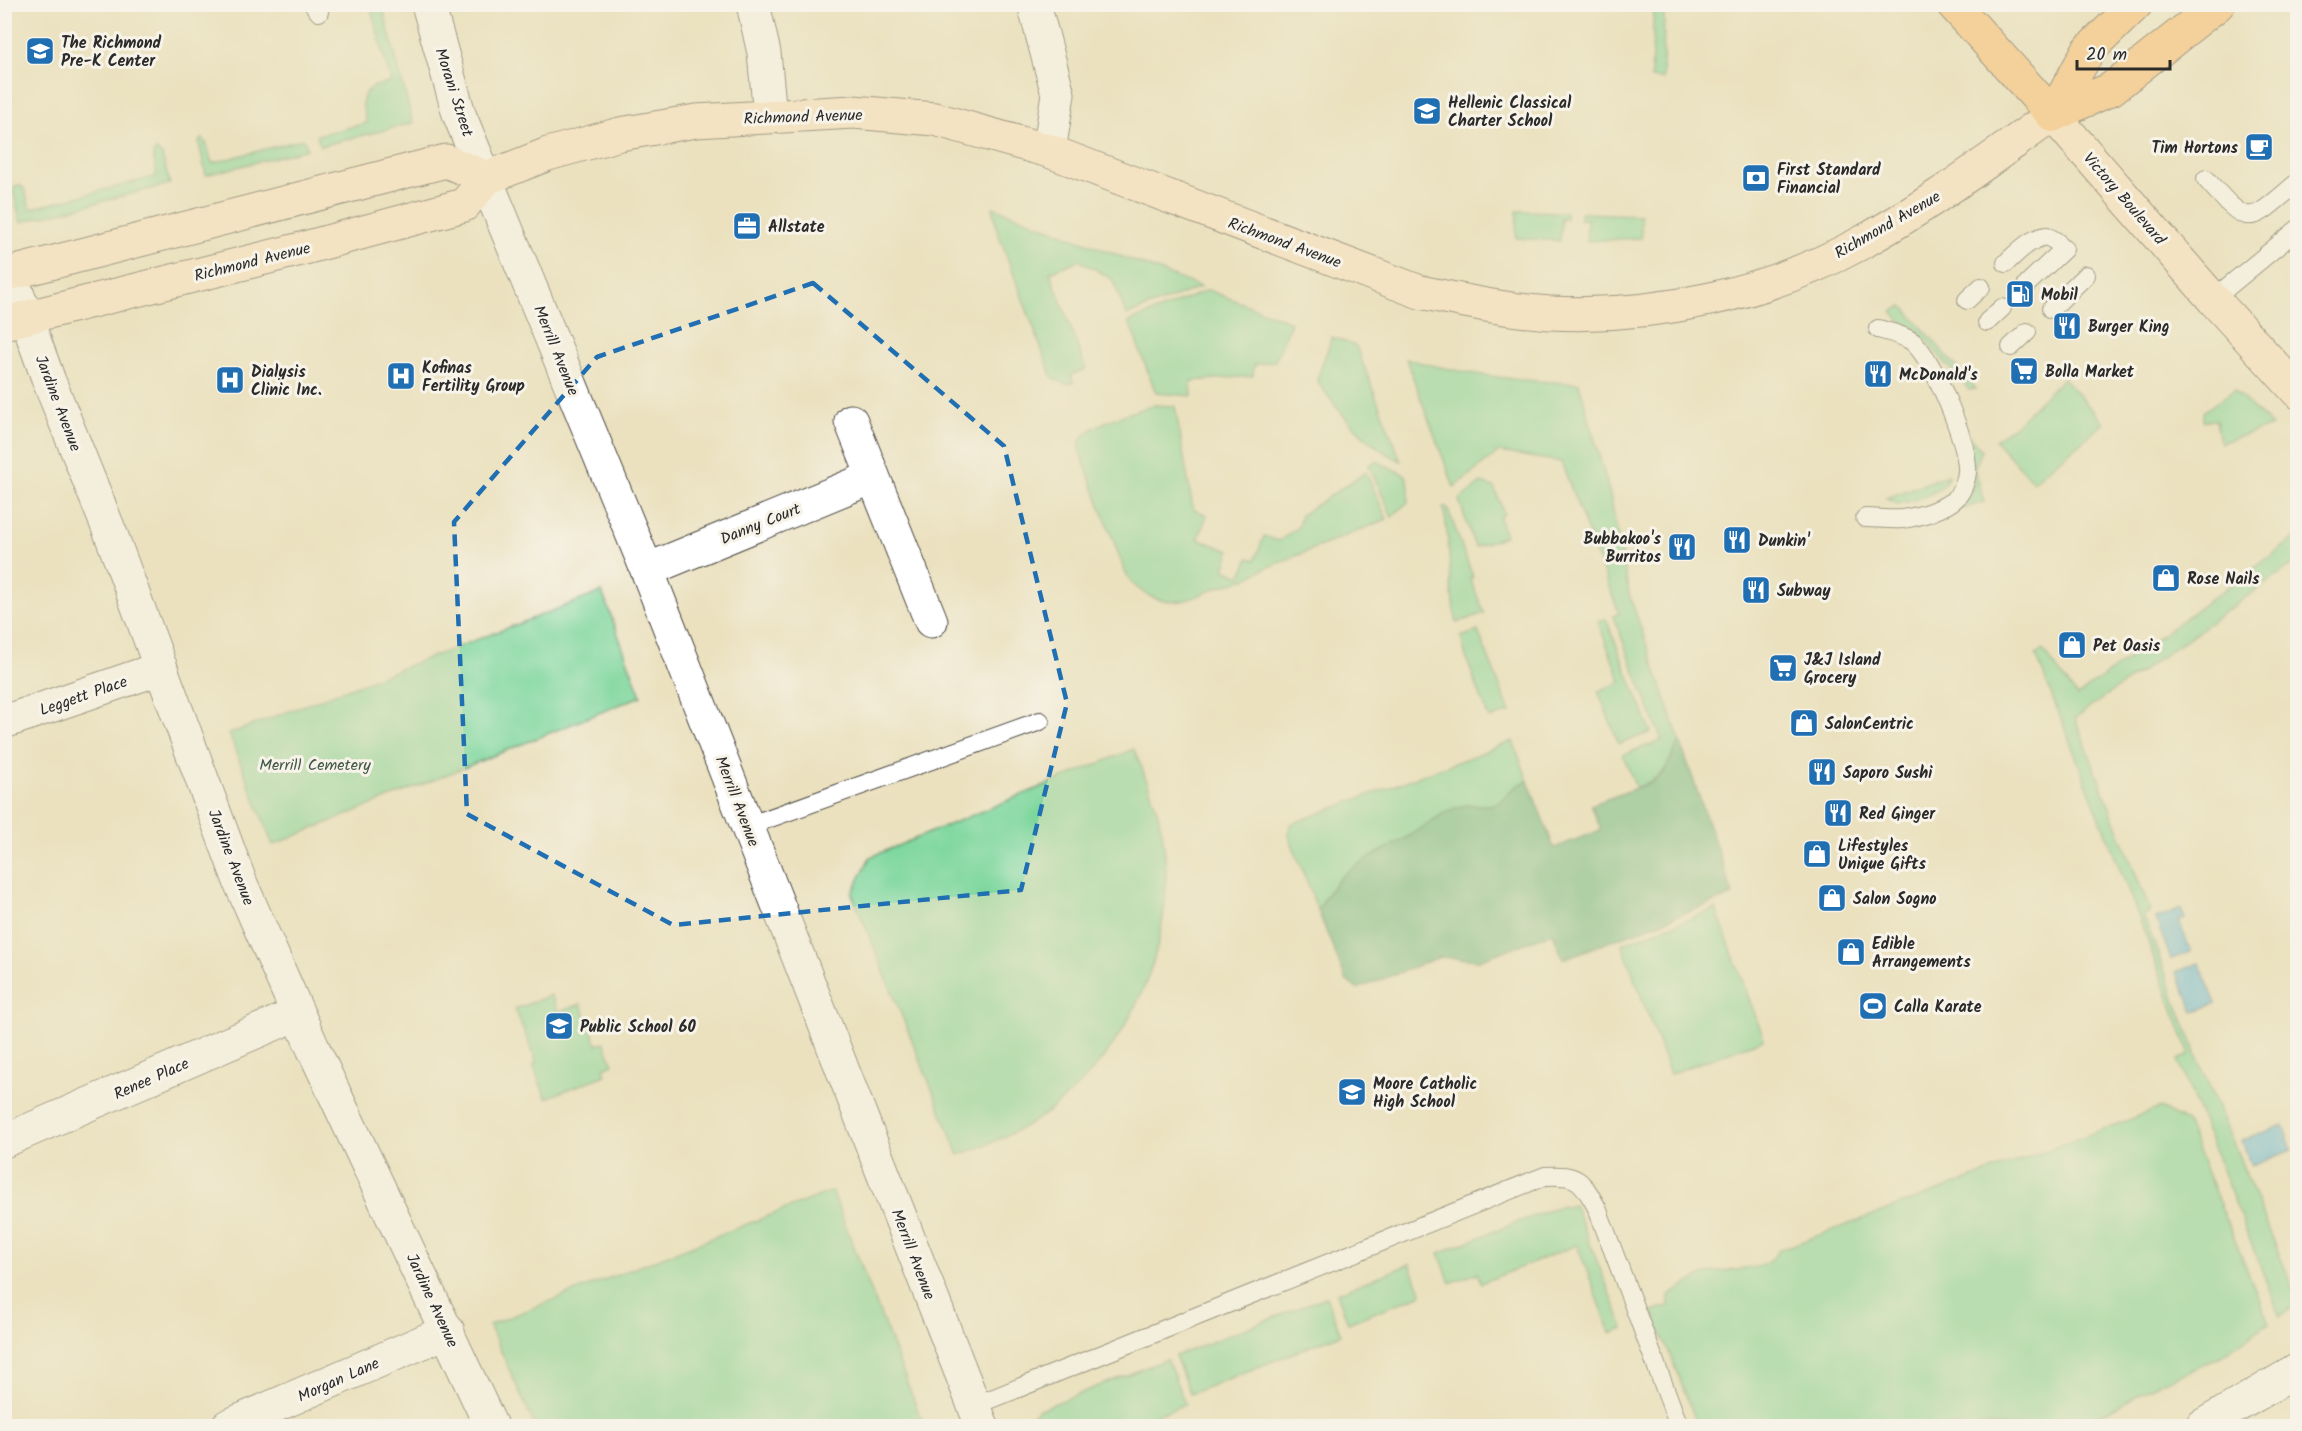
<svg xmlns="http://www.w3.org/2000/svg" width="2302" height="1431" font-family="Kalam,sans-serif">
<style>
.green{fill:#7dd79d;stroke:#548164;stroke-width:1.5}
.forest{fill:#66b884;stroke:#487258;stroke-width:1.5}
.water{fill:#61b8de;stroke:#467284;stroke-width:1.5}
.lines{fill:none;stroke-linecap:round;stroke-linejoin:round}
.service-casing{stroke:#484641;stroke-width:20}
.minor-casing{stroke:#484641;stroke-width:35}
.tertiary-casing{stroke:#484641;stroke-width:35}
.secondary-casing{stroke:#484641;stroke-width:35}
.primary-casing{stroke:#484641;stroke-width:35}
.service{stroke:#fff;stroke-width:18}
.minor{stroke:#fff;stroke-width:33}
.tertiary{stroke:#fff;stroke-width:33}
.secondary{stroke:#ffe4c6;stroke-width:33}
.primary{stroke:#febc70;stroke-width:33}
.marked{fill:none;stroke:#1f6fb2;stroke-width:4.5;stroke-dasharray:12 8;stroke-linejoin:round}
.labels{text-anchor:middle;stroke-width:6;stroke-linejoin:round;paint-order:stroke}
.poi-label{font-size:16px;font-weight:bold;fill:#2b2b2b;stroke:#f7f3e8;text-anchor:start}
.street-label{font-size:16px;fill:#2b2b2b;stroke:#f7f3e8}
.park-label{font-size:16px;fill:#405648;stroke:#f7f3e8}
</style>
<rect width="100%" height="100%" fill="#f7f3e8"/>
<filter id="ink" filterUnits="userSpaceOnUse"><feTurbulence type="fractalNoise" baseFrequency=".0167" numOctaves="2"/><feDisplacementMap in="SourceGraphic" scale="12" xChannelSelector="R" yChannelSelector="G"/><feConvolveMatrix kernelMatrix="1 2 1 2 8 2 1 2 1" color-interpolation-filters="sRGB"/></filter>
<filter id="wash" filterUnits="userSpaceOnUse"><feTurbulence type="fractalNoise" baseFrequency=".008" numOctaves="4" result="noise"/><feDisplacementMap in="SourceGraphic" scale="24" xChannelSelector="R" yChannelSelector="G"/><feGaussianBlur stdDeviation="1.35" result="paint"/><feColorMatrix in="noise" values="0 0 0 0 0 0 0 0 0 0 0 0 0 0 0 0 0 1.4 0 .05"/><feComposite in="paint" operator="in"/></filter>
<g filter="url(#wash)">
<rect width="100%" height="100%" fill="#ebe1bf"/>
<g class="green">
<polygon points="370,5 382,5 413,123 320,146 317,135 367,123 362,104 365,93 373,87 391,82"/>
<polygon points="1654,5 1664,5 1663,79 1651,78"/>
<polygon points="203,139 206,143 212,163 304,139 307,149 206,175 199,143 200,140"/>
<polygon points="156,150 162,155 170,184 21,222 13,192 15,186 20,185 25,190 30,209 157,176 153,154"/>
<path d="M 993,207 L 1201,287 L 1127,315 L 1112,279 L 1079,260 L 1050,272 L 1086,369 L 1071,375 L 1074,383 C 1065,385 1060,383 1052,377 L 997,230 Z"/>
<polygon points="1517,211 1566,212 1566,219 1561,219 1560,241 1516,238"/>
<polygon points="1580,213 1641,215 1641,238 1587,241 1587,219 1580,219"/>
<polygon points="1208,290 1291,322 1275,361 1254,365 1253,376 1191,381 1192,396 1156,393 1129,322"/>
<polygon points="1903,306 1976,389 1969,390 1915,328 1899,320 1892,312"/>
<path d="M 1332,337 L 1356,346 L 1401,461 C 1365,444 1338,412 1317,380 Z"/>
<path d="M 1406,359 C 1465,374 1517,382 1579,383 L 1610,495 L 1629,594 L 1680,741 C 1667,769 1665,776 1636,788 L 1623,755 L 1662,740 L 1613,616 L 1619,613 L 1561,462 L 1499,452 L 1454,487 Z"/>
<polygon points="2063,378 2104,423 2033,482 1995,440 2018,423"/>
<polygon points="2234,390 2272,426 2220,443 2216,420 2203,421 2203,412"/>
<path d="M 1153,405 L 1175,406 L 1193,509 L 1207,515 L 1198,539 L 1230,551 L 1224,569 L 1241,576 L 1249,558 L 1255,560 L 1264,536 L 1279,541 L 1298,527 L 1301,515 L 1366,472 L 1387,519 L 1259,571 C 1248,579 1238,581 1225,585 C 1211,589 1199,597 1186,600 C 1162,606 1137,594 1126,574 L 1080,452 C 1080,449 1079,446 1080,442 C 1085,425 1136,411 1153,405 Z"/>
<path d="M 1964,430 L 1982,451 L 1975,467 L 1984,502 L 1956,511 C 1985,494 1970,456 1964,430 Z"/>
<polygon points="1376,461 1406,475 1409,486 1408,502 1392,517 1369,465"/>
<path d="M 1948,475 C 1945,494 1914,500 1898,504 L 1886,498 Z"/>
<polygon points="1481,483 1494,487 1504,514 1499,517 1505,536 1475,547 1459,500"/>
<path d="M 1443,507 L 1447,507 L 1473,577 L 1470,578 L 1484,613 L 1457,623 C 1447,585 1452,545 1443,507 Z"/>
<polygon points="2297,537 2297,561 2075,718 2150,911 2143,915 2196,1054 2297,1297 2297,1306 2280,1316 2178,1060 2190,1055 2138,915 2036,655 2043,650 2077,696"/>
<polygon points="602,592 641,696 273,845 229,734"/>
<polygon points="1606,619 1651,732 1619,744 1598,691 1621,682 1598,622"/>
<polygon points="1478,631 1510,712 1489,719 1466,657 1461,637"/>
<path d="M 1513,741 L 1528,781 C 1524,783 1519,784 1516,787 C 1508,792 1504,801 1494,804 C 1485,807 1473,803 1463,806 C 1443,811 1428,825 1411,835 C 1372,859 1338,865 1318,911 L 1288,833 L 1291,824 Z"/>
<path d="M 1134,749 C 1143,772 1153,794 1159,818 C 1185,928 1136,1048 1045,1114 C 1019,1132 989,1144 959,1155 L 852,894 L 870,857 Z"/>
<polygon points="1716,909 1764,1039 1670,1074 1622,944"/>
<polygon points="551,995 558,1012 581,1004 597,1045 604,1042 613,1064 604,1068 606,1075 546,1098 533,1065 537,1063 515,1009"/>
<path d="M 2160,1108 L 2186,1122 L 2269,1323 L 2221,1356 L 2185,1373 L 2161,1382 L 2081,1426 L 1698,1426 L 1653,1312 L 1669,1306 L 1669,1296 C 1681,1289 1693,1279 1706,1274 C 1727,1266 1764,1277 1779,1250 Z"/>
<polygon points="832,1191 924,1426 535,1426 489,1325"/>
<polygon points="1574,1204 1624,1328 1611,1333 1577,1245 1481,1283 1477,1273 1450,1283 1439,1253 1562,1205 1568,1207"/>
<polygon points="1410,1264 1422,1294 1348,1323 1337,1293"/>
<polygon points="1326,1297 1341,1334 1190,1394 1175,1356"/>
<polygon points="1167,1359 1185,1404 1147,1419 1150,1426 1032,1426 1029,1418 1038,1410"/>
</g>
<path class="forest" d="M 1680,741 L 1733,895 L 1563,959 L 1553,933 L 1479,960 L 1440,957 L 1357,989 L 1346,980 L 1318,911 C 1338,865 1372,859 1411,835 C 1428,825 1443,810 1463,806 C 1473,803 1485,807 1494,804 C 1504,801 1508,792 1516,787 C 1519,784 1524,783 1528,781 L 1554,848 L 1601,830 L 1591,805 L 1652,782 L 1663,774 Z"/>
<g class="water">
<polygon points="2181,909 2185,919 2179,921 2191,952 2171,959 2156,919"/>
<polygon points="2199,963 2216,1003 2194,1012 2176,972"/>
<polygon points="2283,1125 2292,1150 2251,1166 2242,1141"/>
</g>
</g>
<g filter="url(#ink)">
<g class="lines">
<g class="service-casing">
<g id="service">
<polyline points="313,4 319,12"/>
<path d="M 2206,179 C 2251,230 2248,224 2298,182"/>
<path d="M 2006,263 C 2018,252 2030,238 2047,236 L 2057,242"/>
<polyline points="2027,284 2064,249"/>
<polyline points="2213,299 2298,229"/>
<polyline points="1967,300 1981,287"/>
<polyline points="2051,309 2086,275"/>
<polyline points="1987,322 2002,308"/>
<polyline points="2011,347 2027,332"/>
<path d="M 1865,518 C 1877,518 1890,520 1902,519 C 1918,517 1946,509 1957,497 C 1963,490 1968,476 1967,467 C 1966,439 1934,361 1913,342 C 1904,335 1889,332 1878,329"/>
<polyline points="748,826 1040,721"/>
<path d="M 974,1406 L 1545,1176 C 1578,1174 1582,1180 1597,1208 L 1679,1426"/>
</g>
</g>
<g class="minor-casing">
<g id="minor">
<polyline points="428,4 459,114 647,570 982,1426"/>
<polyline points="753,4 764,53 770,115"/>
<polyline points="1034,4 1058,94 1049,151"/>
<polyline points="10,273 49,381 112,537 241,884 313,1048 491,1426"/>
<polyline points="851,421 931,621"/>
<polyline points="647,570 873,477"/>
<polyline points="4,722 161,668"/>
<polyline points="4,1141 297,1014"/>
<polyline points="228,1426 448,1331"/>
</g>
</g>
<g class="tertiary-casing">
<polyline id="tertiary" points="2202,1426 2298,1370"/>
</g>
<g class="secondary-casing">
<g id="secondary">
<polyline points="4,275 446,161 487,178"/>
<path d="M 4,323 L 301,249 L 464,205 L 487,178 L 548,154 L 620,134 L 696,121 L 853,112 L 935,119 L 1049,151 L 1420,292 C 1464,301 1506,310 1550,313 C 1655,318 1768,294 1861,243 C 1928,206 1990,159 2053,115 L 2213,299 L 2298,392"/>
</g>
</g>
<g class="primary-casing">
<g id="primary">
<polyline points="1953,4 2053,115"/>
<polyline points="2053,115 2111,89 2218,4"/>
<polyline points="2053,115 2088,51 2136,4"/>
</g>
</g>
<use href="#service" class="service"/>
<use href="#minor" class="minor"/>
<use href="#tertiary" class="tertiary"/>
<use href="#secondary" class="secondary"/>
<use href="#primary" class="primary"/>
</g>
</g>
<path d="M0 0H2302V1431H0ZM 813,283 L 1004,446 L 1067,703 L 1021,890 L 673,925 L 467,814 L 454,522 L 597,357 Z" fill="#ebe1bf" fill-opacity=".55" fill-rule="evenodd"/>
<path class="marked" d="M 813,283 L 1004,446 L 1067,703 L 1021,890 L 673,925 L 467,814 L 454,522 L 597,357 Z"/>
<defs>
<g id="school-square" transform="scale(1.5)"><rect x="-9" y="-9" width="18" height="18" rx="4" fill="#1f6fb2" stroke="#f7f3e8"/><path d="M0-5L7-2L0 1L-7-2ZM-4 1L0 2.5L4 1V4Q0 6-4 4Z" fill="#fff"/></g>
<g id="cafe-square" transform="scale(1.5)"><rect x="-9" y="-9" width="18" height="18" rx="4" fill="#1f6fb2" stroke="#f7f3e8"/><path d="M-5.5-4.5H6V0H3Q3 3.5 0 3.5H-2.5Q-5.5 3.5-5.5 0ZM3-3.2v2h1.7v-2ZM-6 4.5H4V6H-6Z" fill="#fff"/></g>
<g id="bank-square" transform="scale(1.5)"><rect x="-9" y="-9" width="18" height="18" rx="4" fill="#1f6fb2" stroke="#f7f3e8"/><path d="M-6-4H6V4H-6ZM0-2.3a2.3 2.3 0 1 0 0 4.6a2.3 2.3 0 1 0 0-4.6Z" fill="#fff"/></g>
<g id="office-square" transform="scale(1.5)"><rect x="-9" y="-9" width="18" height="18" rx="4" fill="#1f6fb2" stroke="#f7f3e8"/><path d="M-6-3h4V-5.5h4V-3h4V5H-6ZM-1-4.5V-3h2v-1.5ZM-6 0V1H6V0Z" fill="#fff"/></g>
<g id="fuel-square" transform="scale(1.5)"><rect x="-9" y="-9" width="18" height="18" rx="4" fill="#1f6fb2" stroke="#f7f3e8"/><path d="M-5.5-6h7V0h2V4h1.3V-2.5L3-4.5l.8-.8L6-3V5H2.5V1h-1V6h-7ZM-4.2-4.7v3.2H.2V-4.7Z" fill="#fff"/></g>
<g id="restaurant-square" transform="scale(1.5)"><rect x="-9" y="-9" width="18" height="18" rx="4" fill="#1f6fb2" stroke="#f7f3e8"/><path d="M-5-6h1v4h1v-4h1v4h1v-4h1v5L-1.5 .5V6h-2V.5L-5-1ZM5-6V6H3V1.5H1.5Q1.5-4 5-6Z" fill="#fff"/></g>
<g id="supermarket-square" transform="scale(1.5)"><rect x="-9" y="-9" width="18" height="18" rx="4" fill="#1f6fb2" stroke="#f7f3e8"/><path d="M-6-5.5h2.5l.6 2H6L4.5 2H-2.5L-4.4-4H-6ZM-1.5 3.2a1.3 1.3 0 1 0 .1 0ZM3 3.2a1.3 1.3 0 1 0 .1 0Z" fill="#fff"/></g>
<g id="hospital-square" transform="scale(1.5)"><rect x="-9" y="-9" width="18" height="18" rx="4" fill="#1f6fb2" stroke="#f7f3e8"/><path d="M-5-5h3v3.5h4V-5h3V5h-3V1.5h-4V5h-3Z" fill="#fff"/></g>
<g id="shop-square" transform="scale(1.5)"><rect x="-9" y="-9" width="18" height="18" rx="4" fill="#1f6fb2" stroke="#f7f3e8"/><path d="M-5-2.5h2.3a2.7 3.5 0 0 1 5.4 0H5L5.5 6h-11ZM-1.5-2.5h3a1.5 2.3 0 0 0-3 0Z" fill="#fff"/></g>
<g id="stadium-square" transform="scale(1.5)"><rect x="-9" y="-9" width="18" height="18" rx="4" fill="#1f6fb2" stroke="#f7f3e8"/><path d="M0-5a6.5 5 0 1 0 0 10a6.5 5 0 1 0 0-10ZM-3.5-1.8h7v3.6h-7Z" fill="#fff"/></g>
</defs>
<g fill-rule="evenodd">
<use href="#school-square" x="40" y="51"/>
<use href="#school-square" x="1427" y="111"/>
<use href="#cafe-square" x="2259" y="147"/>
<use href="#bank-square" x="1756" y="178"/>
<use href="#office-square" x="747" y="226"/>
<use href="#fuel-square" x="2020" y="294"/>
<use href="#restaurant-square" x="2067" y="326"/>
<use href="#supermarket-square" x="2024" y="371"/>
<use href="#restaurant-square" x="1878" y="374"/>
<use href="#hospital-square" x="401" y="376"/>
<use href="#hospital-square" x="230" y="380"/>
<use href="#restaurant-square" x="1737" y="540"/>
<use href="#restaurant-square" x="1682" y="547"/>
<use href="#shop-square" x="2166" y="578"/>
<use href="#restaurant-square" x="1756" y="590"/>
<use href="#shop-square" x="2072" y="645"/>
<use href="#supermarket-square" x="1783" y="668"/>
<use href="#shop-square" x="1804" y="723"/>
<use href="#restaurant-square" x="1822" y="772"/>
<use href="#restaurant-square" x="1838" y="813"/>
<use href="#shop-square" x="1817" y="854"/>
<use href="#shop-square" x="1832" y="898"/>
<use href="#shop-square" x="1851" y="952"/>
<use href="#stadium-square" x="1873" y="1006"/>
<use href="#school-square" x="559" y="1026"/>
<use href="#school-square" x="1352" y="1092"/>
</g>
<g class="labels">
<g class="poi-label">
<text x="61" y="48">The Richmond<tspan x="61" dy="18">Pre-K Center</tspan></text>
<text x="1448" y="108">Hellenic Classical<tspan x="1448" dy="18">Charter School</tspan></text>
<text x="2238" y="153" text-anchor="end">Tim Hortons</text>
<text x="1777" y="175">First Standard<tspan x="1777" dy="18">Financial</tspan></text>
<text x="768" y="232">Allstate</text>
<text x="2041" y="300">Mobil</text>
<text x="2088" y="332">Burger King</text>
<text x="422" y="373">Kofinas<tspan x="422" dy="18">Fertility Group</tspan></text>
<text x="251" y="377">Dialysis<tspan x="251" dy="18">Clinic Inc.</tspan></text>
<text x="2045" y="377">Bolla Market</text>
<text x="1899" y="380">McDonald's</text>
<text x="1661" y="544" text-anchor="end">Bubbakoo's<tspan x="1661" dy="18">Burritos</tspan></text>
<text x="1758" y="546">Dunkin'</text>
<text x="2187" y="584">Rose Nails</text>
<text x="1777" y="596">Subway</text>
<text x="2093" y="651">Pet Oasis</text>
<text x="1804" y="665">J&amp;J Island<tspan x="1804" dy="18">Grocery</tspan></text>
<text x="1825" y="729">SalonCentric</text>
<text x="1843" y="778">Saporo Sushi</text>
<text x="1859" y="819">Red Ginger</text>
<text x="1838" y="851">Lifestyles<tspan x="1838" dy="18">Unique Gifts</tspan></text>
<text x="1853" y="904">Salon Sogno</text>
<text x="1872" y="949">Edible<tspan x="1872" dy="18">Arrangements</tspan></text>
<text x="1894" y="1012">Calla Karate</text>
<text x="580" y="1032">Public School 60</text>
<text x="1373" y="1089">Moore Catholic<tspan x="1373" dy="18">High School</tspan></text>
</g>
<g class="street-label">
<text transform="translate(455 92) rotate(72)" y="6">Morani Street</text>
<text transform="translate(803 116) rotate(-2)" y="6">Richmond Avenue</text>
<text transform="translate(2125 198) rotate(49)" y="6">Victory Boulevard</text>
<text transform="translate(1887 224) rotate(-30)" y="6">Richmond Avenue</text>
<text transform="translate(1285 242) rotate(20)" y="6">Richmond Avenue</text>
<text transform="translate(252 261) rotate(-14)" y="6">Richmond Avenue</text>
<text transform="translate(557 350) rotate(68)" y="6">Merrill Avenue</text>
<text transform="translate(59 403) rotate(69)" y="6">Jardine Avenue</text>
<text transform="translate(760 523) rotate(-22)" y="6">Danny Court</text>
<text transform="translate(83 695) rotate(-19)" y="6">Leggett Place</text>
<text transform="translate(738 801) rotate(69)" y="6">Merrill Avenue</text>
<text transform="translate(232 857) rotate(69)" y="6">Jardine Avenue</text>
<text transform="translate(151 1078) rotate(-24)" y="6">Renee Place</text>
<text transform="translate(914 1254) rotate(69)" y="6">Merrill Avenue</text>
<text transform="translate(433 1300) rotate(65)" y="6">Jardine Avenue</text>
<text transform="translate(338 1379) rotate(-24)" y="6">Morgan Lane</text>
</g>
<g class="park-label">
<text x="315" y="770">Merrill Cemetery</text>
</g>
</g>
<rect width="2302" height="1431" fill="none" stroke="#f7f3e8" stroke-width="24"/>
<path d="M2077 60v9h93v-9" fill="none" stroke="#2b2b2b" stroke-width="3"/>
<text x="2086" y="60" font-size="18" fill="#2b2b2b" stroke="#f7f3e8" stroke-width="4.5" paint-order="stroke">20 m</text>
</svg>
